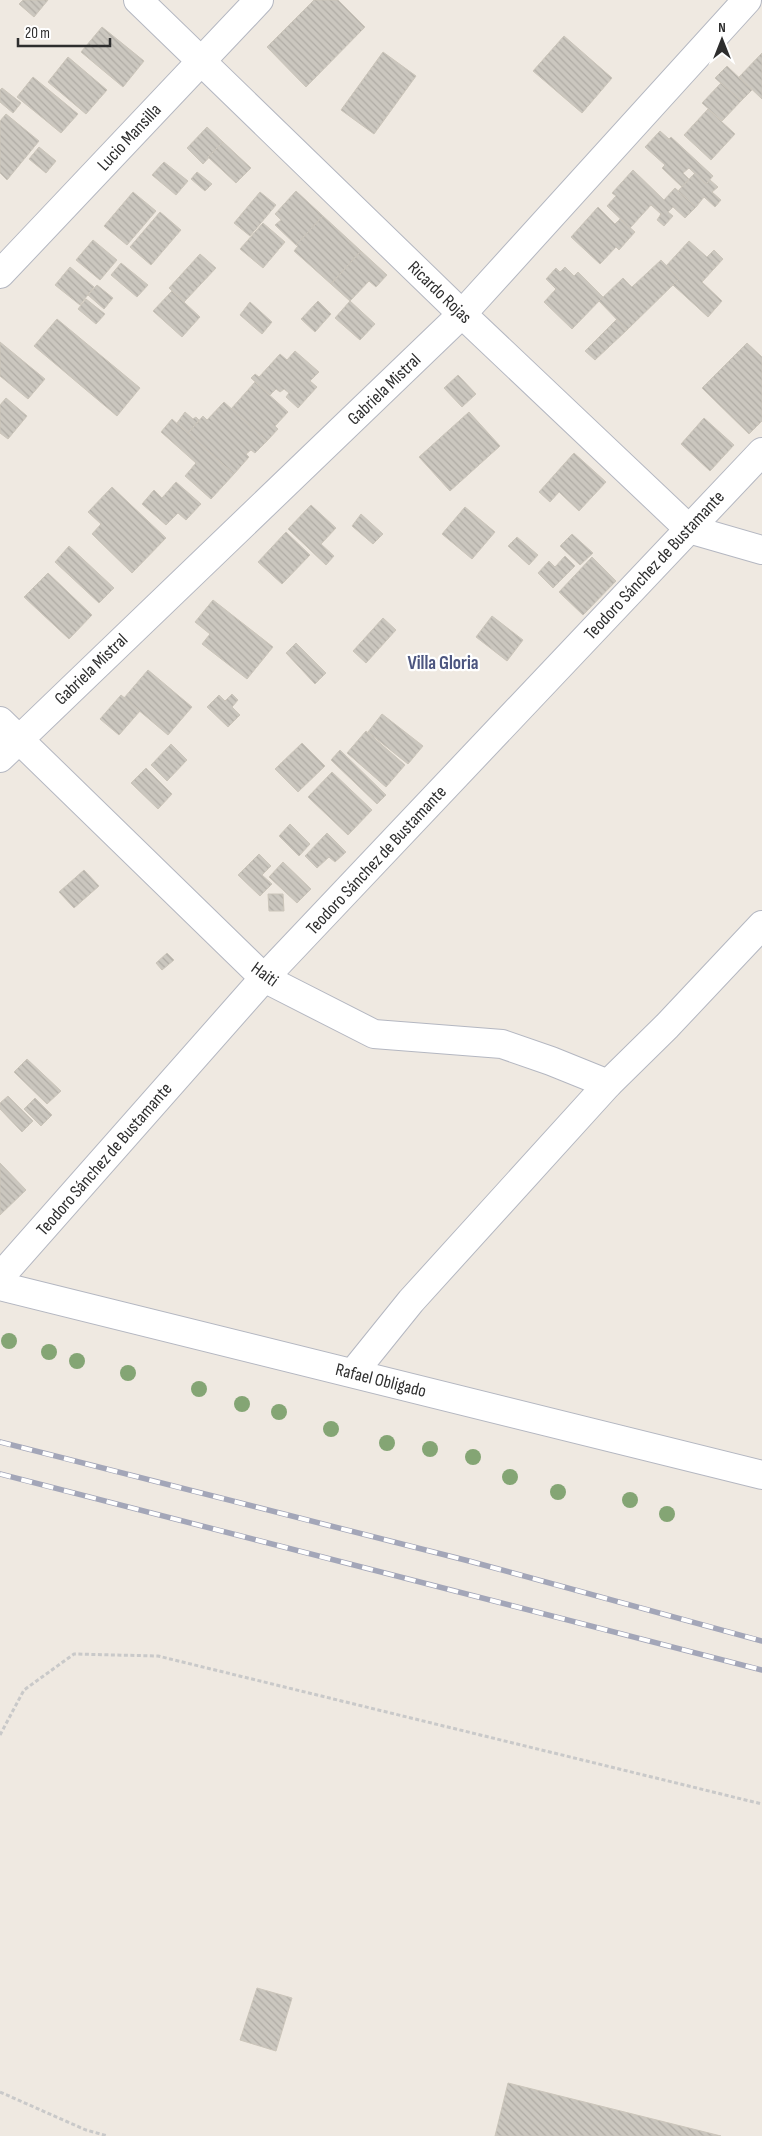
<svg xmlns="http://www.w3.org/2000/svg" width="762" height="2136" font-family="'Sofia Sans Condensed',sans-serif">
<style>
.building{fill:url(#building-back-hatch);stroke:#cbc5ba}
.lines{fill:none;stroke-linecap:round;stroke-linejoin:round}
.minor-casing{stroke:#b4b7c1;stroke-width:30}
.path{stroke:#c9c9c9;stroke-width:3;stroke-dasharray:4 2.5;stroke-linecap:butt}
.minor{stroke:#fff;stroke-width:28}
.rail-casing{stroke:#a3a6b8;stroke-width:5.5}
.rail{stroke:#fff;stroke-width:4;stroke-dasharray:11;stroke-linecap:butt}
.tree{fill:#84a574}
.labels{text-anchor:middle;stroke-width:4.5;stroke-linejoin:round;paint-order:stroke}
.street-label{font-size:18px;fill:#2e2e2e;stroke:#fff}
.neighbourhood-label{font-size:19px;font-weight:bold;fill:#4d5680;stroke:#fff}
</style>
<defs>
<pattern id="building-back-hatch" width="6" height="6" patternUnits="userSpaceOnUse" patternTransform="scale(1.25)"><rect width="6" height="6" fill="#cbc7bf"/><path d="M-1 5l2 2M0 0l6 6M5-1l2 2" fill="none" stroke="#afaba4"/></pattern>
</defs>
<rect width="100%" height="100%" fill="#efe9e1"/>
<g class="building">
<polygon points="23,0 48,0 34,17 19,4"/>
<polygon points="314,0 338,0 365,27 306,87 267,47"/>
<polygon points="102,27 144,61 123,87 81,52"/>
<polygon points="564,36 612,78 582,113 533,71"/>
<polygon points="383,52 416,76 374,134 341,110"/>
<polygon points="762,53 762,99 739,77"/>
<polygon points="68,57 107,90 86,114 48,82"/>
<polygon points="727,66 752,90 741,101 715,78"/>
<polygon points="33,77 78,114 61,133 17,97"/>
<polygon points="721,83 741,101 722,121 702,103"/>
<polygon points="2,88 21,103 13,113 0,102 0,90"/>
<polygon points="708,109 735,134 711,160 684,135"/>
<polygon points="6,114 39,141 7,180 0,173 0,121"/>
<polygon points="207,127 223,142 203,164 187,148"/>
<polygon points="660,131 669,139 671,137 713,176 706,184 689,168 683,173 689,179 682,187 662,168 665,165 645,147"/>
<polygon points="223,142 251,168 236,183 208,157"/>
<polygon points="39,147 56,161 46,173 29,159"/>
<polygon points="164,162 188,181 176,195 152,175"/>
<polygon points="633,170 664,200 675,188 696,207 685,218 673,207 668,212 673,216 664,226 657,220 661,214 651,205 630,228 607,206 616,196 612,193"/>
<polygon points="197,172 212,184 205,191 191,179"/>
<polygon points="695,173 706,184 710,180 718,187 712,192 721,200 715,207 704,197 696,207 678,191"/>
<polygon points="296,191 323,216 296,245 275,225 281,220 275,214"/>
<polygon points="133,192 156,211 127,245 104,226"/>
<polygon points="260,192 276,205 250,236 234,223"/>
<polygon points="598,207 615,224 620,219 635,232 619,250 616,247 600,264 571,237"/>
<polygon points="160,212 181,230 151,265 130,247"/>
<polygon points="323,216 361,251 331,284 294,251 298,246 296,245"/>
<polygon points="263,223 285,242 263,268 240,249"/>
<polygon points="93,240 117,260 100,280 76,260"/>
<polygon points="689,241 707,257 714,250 723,259 702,282 722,301 708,317 673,285 679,279 666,266"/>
<polygon points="361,251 387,275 376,287 369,281 350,301 331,284"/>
<polygon points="200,254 216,268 184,302 169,288"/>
<polygon points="661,260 679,279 627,330 599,301 623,278 632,287"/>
<polygon points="121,263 148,285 137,297 111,275"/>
<polygon points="70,267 94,287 80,305 55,285"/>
<polygon points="565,267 574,276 578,272 603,297 572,329 544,302 556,289 546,279 556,268 560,272"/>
<polygon points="97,285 113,298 104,309 88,295"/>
<polygon points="172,291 200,317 182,337 153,311"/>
<polygon points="86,299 105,314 96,324 78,309"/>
<polygon points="318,301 331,314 315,332 301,319"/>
<polygon points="350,301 375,324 360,340 335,318"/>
<polygon points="250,302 272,322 262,334 240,315"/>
<polygon points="57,319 140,388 117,416 34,346"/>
<polygon points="617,319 627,330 595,360 585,351"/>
<polygon points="0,342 45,379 28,399 0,376"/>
<polygon points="747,343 762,357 762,421 749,434 702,388"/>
<polygon points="295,351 319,372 310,381 317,387 298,408 286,397 289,393 284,389 280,392 276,389 270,395 251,378 255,374 259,377 280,354 287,360"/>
<polygon points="458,375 476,394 462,407 444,388"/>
<polygon points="255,382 288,412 275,426 278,429 267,441 231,409"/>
<polygon points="6,398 27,416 8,439 0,433 0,405"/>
<polygon points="224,402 267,441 255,453 251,450 246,454 249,457 234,474 188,433 203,416 207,420"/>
<polygon points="185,412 193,419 196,417 199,420 188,433 177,423"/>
<polygon points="469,412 500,446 450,491 419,457"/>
<polygon points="704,418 734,445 710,471 681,444"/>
<polygon points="172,419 234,474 211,499 185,476 196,463 161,432"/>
<polygon points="574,453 606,482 579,511 559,492 550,502 539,492"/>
<polygon points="176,482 201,504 186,520 178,513 166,525 142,504 154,490 162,498"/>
<polygon points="112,487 166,538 132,573 92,534 101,524 88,512"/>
<polygon points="311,505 336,528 321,544 334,556 326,565 288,529"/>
<polygon points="465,507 495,532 472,559 442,534"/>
<polygon points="361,514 383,534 373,544 352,526"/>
<polygon points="286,532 310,555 282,584 258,562"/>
<polygon points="572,534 593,553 580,565 560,546"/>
<polygon points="517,537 538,555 529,565 508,546"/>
<polygon points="69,546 114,588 99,603 55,562"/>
<polygon points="565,556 575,566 553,588 538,573 549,561 555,567"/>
<polygon points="592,557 616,581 583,615 559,592"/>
<polygon points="48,573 92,615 69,639 24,597"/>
<polygon points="213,600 273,647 247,679 202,644 210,634 195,622"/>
<polygon points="492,616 523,640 507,661 476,637"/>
<polygon points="383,618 396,630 366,663 353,651"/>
<polygon points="296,643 326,673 315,684 286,653"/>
<polygon points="148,670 192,707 168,735 124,698"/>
<polygon points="232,694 238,700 232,707 240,715 228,727 207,707 219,695 225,701"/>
<polygon points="121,695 140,711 119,735 100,719"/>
<polygon points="382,714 423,746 408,764 368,732"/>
<polygon points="366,731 405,765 386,787 347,753"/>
<polygon points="302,743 325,766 298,792 275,769"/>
<polygon points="171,744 187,760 167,781 151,765"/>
<polygon points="340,750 386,795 377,804 331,760"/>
<polygon points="146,768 172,794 158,809 131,783"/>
<polygon points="332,772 372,810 348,835 308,797"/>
<polygon points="290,824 310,844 299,856 279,836"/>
<polygon points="327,833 346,852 335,862 329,857 317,868 305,856"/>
<polygon points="259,854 271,866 262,875 272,884 260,896 238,875"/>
<polygon points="283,862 311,889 297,903 269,877"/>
<polygon points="84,870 99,886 74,908 59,892"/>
<polygon points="268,894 283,894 284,911 269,911"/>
<polygon points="167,953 174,960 162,970 156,963"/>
<polygon points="27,1059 61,1091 47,1104 14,1072"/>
<polygon points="8,1096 33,1121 22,1132 0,1109 0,1103"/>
<polygon points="35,1098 52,1115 41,1126 24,1109"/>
<polygon points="0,1163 26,1190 0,1215"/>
<polygon points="257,1988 292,1998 276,2051 240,2040"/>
<polygon points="508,2083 721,2136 495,2136"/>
</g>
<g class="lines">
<g class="minor-casing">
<g id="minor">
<polyline points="138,0 462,314 689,529 762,550"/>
<polyline points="0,274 259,0"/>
<polyline points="0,721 264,978 374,1034 502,1044 551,1061 608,1084"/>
<polyline points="0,758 462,314 747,0"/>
<polyline points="0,1277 264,978 762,452"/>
<polyline points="0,1286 762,1475"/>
<polyline points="353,1373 411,1301 608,1084 667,1026 762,925"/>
</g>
</g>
<g class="path">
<polyline points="0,1735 24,1690 74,1654 158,1656 762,1804"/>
<polyline points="0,2092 86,2130 108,2136"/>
</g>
<use href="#minor" class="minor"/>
<g class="rail-casing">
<g id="rail">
<polyline points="0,1442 469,1561 762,1641"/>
<polyline points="0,1474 762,1670"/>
</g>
</g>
<use href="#rail" class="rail"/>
</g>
<g class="tree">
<circle cx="9" cy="1341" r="8"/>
<circle cx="49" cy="1352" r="8"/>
<circle cx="77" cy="1361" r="8"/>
<circle cx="128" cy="1373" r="8"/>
<circle cx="199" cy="1389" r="8"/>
<circle cx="242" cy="1404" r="8"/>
<circle cx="279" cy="1412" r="8"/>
<circle cx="331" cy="1429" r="8"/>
<circle cx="387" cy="1443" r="8"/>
<circle cx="430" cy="1449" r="8"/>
<circle cx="473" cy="1457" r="8"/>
<circle cx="510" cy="1477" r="8"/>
<circle cx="558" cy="1492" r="8"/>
<circle cx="630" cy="1500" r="8"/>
<circle cx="667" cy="1514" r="8"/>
</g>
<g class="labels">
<g class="street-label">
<text transform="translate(129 137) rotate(-47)" y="6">Lucio Mansilla</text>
<text transform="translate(440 292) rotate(44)" y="6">Ricardo Rojas</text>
<text transform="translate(384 389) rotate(-44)" y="6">Gabriela Mistral</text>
<text transform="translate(654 565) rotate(-47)" y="6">Teodoro Sánchez de Bustamante</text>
<text transform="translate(91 669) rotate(-44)" y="6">Gabriela Mistral</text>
<text transform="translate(376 860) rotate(-47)" y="6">Teodoro Sánchez de Bustamante</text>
<text transform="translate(265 974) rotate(36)" y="6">Haiti</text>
<text transform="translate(104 1159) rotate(-49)" y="6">Teodoro Sánchez de Bustamante</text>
<text transform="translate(381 1380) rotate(14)" y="6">Rafael Obligado</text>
</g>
<g class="neighbourhood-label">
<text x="443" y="669">Villa Gloria</text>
</g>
</g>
<g transform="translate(722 40)" stroke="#ffffff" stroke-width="4" paint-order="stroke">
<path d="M0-4L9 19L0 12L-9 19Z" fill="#2e2e2e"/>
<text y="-8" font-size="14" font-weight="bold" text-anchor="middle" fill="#2e2e2e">N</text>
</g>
<path d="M18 38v8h92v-8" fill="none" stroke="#2e2e2e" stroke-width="2.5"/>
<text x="25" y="38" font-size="15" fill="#2e2e2e" stroke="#ffffff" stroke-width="4" paint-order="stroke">20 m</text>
</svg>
